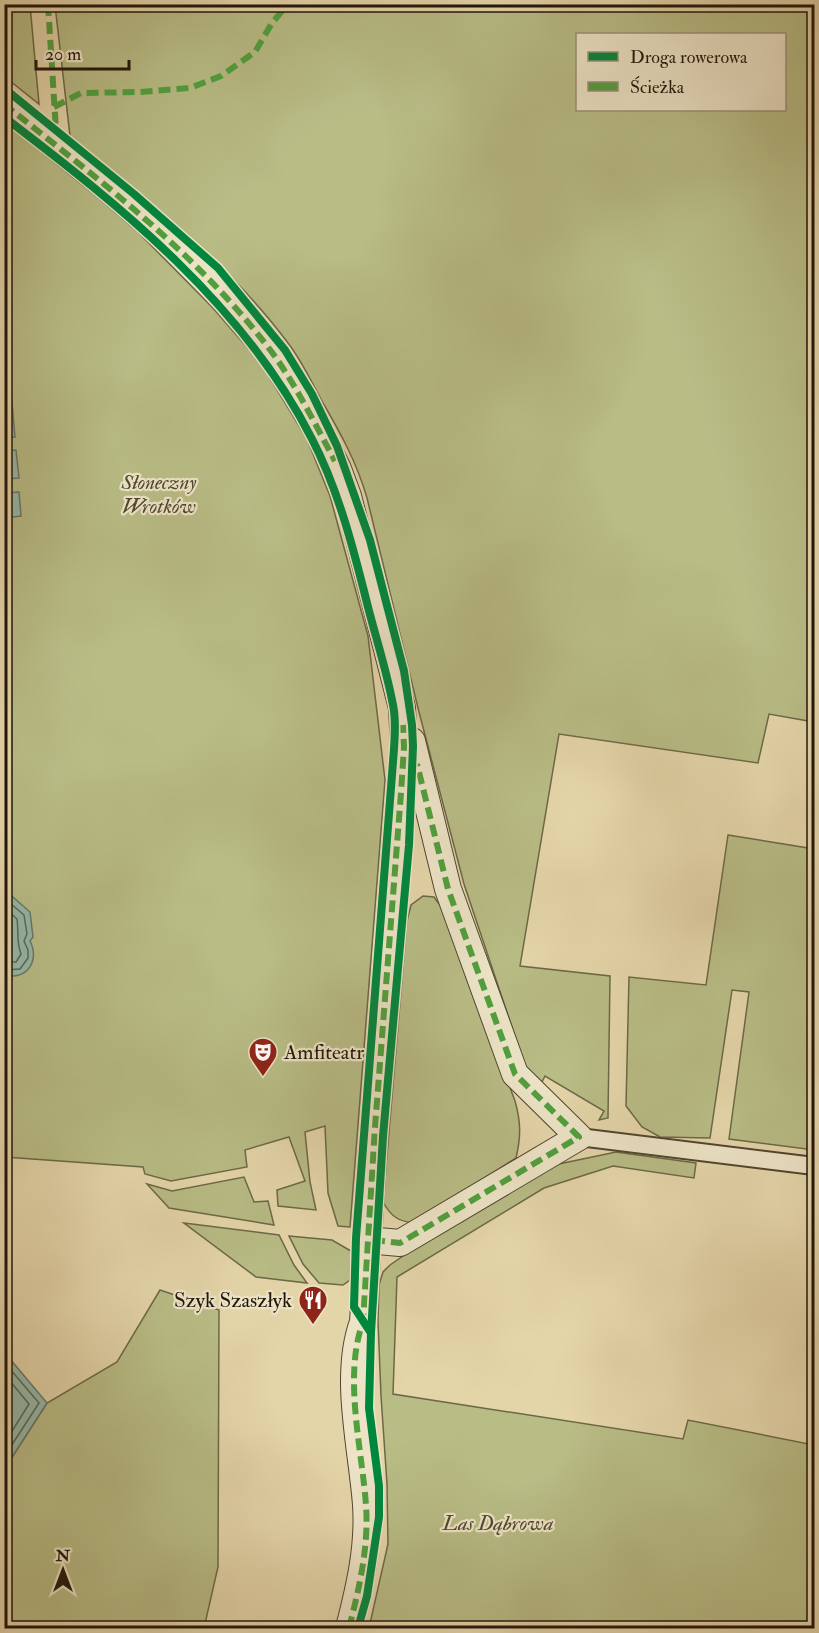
<svg xmlns="http://www.w3.org/2000/svg" width="819" height="1633" font-family="'IM FELL Double Pica',serif">
<style>
.green{fill:#b8bc85;stroke:#6c6847;stroke-width:1.5;fill-rule:evenodd}
.water{fill:#95b9a9;stroke:#667769;stroke-width:1.5}
.lines{fill:none;stroke-linecap:round;stroke-linejoin:round}
.shore{stroke:#5a6759;stroke-width:1.5}
.service-casing{stroke:#514531;stroke-width:20}
.pedestrian-casing{stroke:#514531;stroke-width:28}
.service{stroke:#ede4c7;stroke-width:16}
.pedestrian{stroke:#ede4c7;stroke-width:26}
.quiet{stroke:#50a03e;stroke-width:6;stroke-dasharray:12 6;stroke-linecap:butt}
.cycleway-casing{stroke:#ede4c7;stroke-width:11}
.cycleway{stroke:#00873e;stroke-width:8}
.labels{text-anchor:middle;stroke-width:4.5;stroke-linejoin:round;paint-order:stroke}
.park-label{font-size:21px;font-style:italic;fill:#4e472e;stroke:#ede4c7}
.poi-label{font-size:21px;fill:#201509;stroke:#ede4c7;text-anchor:start}
</style>
<rect width="100%" height="100%" fill="#e4d5a9"/>
<filter id="stains"><feTurbulence type="fractalNoise" baseFrequency=".00333" numOctaves="4"/><feColorMatrix values="0 0 0 0 .2 0 0 0 0 .09 0 0 0 0 .02 0 0 0 .5 -.17"/></filter>
<radialGradient id="worn" r=".72"><stop offset=".6" stop-color="#630" stop-opacity="0"/><stop offset="1" stop-color="#630" stop-opacity=".3"/></radialGradient>
<g class="green">
<polygon points="4,5 30,5 39,104 5,77"/>
<path d="M 55,5 L 814,5 L 814,722 L 769,714 L 758,763 L 559,734 L 520,966 L 610,976 L 608,1118 L 599,1120 L 604,1111 L 545,1076 L 540,1086 L 527,1072 L 464,884 L 419,712 L 367,498 C 357,463 341,434 323,403 C 312,383 302,361 288,343 C 228,262 146,201 70,136 ZM 578,34 L 784,34 L 784,110 L 578,110 Z"/>
<polygon points="5,121 70,173 140,234 212,307 261,363 307,439 330,496 368,636 385,780 350,1227 338,1226 328,1193 325,1126 305,1132 310,1182 316,1210 278,1206 277,1190 305,1181 289,1137 245,1150 247,1167 171,1181 145,1174 143,1167 5,1157"/>
<polygon points="728,835 814,849 814,1150 729,1139 749,992 732,990 710,1138 660,1137 642,1127 626,1106 629,977 706,985"/>
<path d="M 423,896 L 434,897 L 445,912 L 515,1101 C 521,1122 521,1137 516,1158 L 414,1223 C 397,1221 391,1216 383,1202 L 407,921 L 411,905 Z"/>
<polygon points="616,1152 696,1163 694,1178 613,1166 544,1188 397,1277 393,1394 683,1439 688,1420 814,1445 814,1628 369,1628 388,1544 387,1484 381,1396 378,1321 379,1285 383,1272 390,1265 476,1206 554,1165"/>
<polygon points="244,1177 254,1202 268,1201 274,1225 169,1208 147,1184 172,1191"/>
<polygon points="184,1223 279,1235 294,1265 307,1283 256,1277"/>
<polygon points="289,1236 332,1240 351,1251 350,1280 343,1285 319,1283 303,1264"/>
<polygon points="160,1290 219,1310 218,1567 204,1628 5,1628 5,1468 47,1403 117,1362"/>
</g>
<g class="water">
<polygon points="5,380 10,380 15,437 5,438"/>
<polygon points="16,450 19,478 5,479 5,451"/>
<polygon points="19,492 21,516 5,518 5,493"/>
<path d="M 5,890 L 30,912 L 33,937 L 30,941 C 40,960 27,981 5,975 Z"/>
<polygon points="5,1353 47,1403 5,1468"/>
</g>
<g class="lines">
<g class="shore">
<polyline points="4,898 24,915 27,934 24,941 28,950 28,958 20,969 4,970"/>
<path d="M 4,907 L 17,919 C 19,933 16,941 21,954 L 16,962 L 4,962"/>
<polyline points="4,1362 39,1403 4,1457"/>
<polyline points="4,1374 29,1404 4,1444"/>
</g>
<g class="service-casing">
<polyline id="service" points="579,1137 814,1166"/>
</g>
<g class="pedestrian-casing">
<g id="pedestrian">
<path d="M 4,104 L 164,234 L 234,306 L 271,352 L 308,409 L 338,469 L 348,496 L 402,708 L 404,747 L 393,907 L 375,1127 L 363,1322 C 343,1376 362,1449 366,1505 C 369,1547 359,1589 349,1628"/>
<polyline points="367,1240 400,1243 579,1137 515,1074 448,889 412,741"/>
</g>
</g>
<use href="#service" class="service"/>
<use href="#pedestrian" class="pedestrian"/>
<g class="quiet">
<polyline points="48,4 56,130"/>
<path d="M 4,104 C 99,180 197,253 271,351 C 296,385 315,424 335,461"/>
<polyline points="54,107 81,93 140,92 190,88 221,76 255,52 272,23 288,4"/>
<polyline points="373,1240 400,1243 579,1137 515,1074 448,889 417,764"/>
<path d="M 349,1628 C 359,1589 369,1547 366,1505 C 362,1449 343,1376 363,1322 L 375,1127 L 401,793 L 404,747 L 403,725"/>
</g>
<g class="cycleway-casing">
<g id="cycleway">
<polyline points="4,88 134,194 218,268 285,350 312,394 337,446 370,540 404,671 412,725 413,746 409,845 383,1136 371,1333"/>
<path d="M 4,117 C 122,207 244,305 312,439 C 339,491 354,551 368,607 C 376,638 386,669 392,700 C 396,716 395,733 394,749 L 356,1238 L 354,1307 L 371,1333 L 369,1408 L 379,1486 L 379,1517 L 367,1596 L 358,1628"/>
</g>
</g>
<use href="#cycleway" class="cycleway"/>
</g>
<defs>
<g id="theatre-pin" transform="scale(1.5)"><path d="M0 17L-7.5 6A9.5 9.5 0 1 1 7.5 6Z" fill="#8f2418" stroke="#ede4c7"/><path d="M-5-5.5Q0-4 5-5.5V0Q5 5 0 6Q-5 5-5 0ZM-3.3-2.5H-1v1.5H-3.3ZM1-2.5H3.3v1.5H1ZM-2.8 1Q0 5.5 2.8 1Z" fill="#fff"/></g>
<g id="restaurant-pin" transform="scale(1.5)"><path d="M0 17L-7.5 6A9.5 9.5 0 1 1 7.5 6Z" fill="#8f2418" stroke="#ede4c7"/><path d="M-5-6h1v4h1v-4h1v4h1v-4h1v5L-1.5 .5V6h-2V.5L-5-1ZM5-6V6H3V1.5H1.5Q1.5-4 5-6Z" fill="#fff"/></g>
</defs>
<g fill-rule="evenodd">
<use href="#theatre-pin" x="263" y="1052"/>
<use href="#restaurant-pin" x="313" y="1300"/>
</g>
<g class="labels">
<g class="park-label">
<text x="159" y="489">Słoneczny<tspan x="159" dy="24">Wrotków</tspan></text>
<text x="498" y="1530">Las Dąbrowa</text>
</g>
<g class="poi-label">
<text x="284" y="1059">Amfiteatr</text>
<text x="292" y="1307" text-anchor="end">Szyk Szaszłyk</text>
</g>
</g>
<rect width="819" height="1633" fill="none" stroke="#e4d5a9" stroke-width="24"/>
<rect x="6" y="6" width="807" height="1621" fill="none" stroke="#201509" stroke-width="3"/>
<rect x="12" y="12" width="795" height="1609" fill="none" stroke="#201509" stroke-width="1.5"/>
<rect x="576" y="33" width="210" height="78" fill="#ede4c7" stroke="#9b917b" stroke-width="1.5"/>
<rect x="588" y="52" width="30" height="9" fill="#00873e" stroke="#9b917b" stroke-width="1.5"/>
<text x="630" y="63" font-size="18" fill="#201509">Droga rowerowa</text>
<rect x="588" y="82" width="30" height="9" fill="#50a03e" stroke="#9b917b" stroke-width="1.5"/>
<text x="630" y="93" font-size="18" fill="#201509">Ścieżka</text>
<g transform="translate(63 1570)" stroke="#ede4c7" stroke-width="4.5" paint-order="stroke">
<path d="M0-4.5L10 22L0 15L-10 22Z" fill="#201509"/>
<text y="-9" font-size="16" font-weight="bold" text-anchor="middle" fill="#201509">N</text>
</g>
<path d="M36 60v9h93v-9" fill="none" stroke="#201509" stroke-width="3"/>
<text x="45" y="60" font-size="18" fill="#201509" stroke="#ede4c7" stroke-width="4.5" paint-order="stroke">20 m</text>
<rect width="100%" height="100%" filter="url(#stains)"/>
<rect width="100%" height="100%" fill="url(#worn)"/>
</svg>
